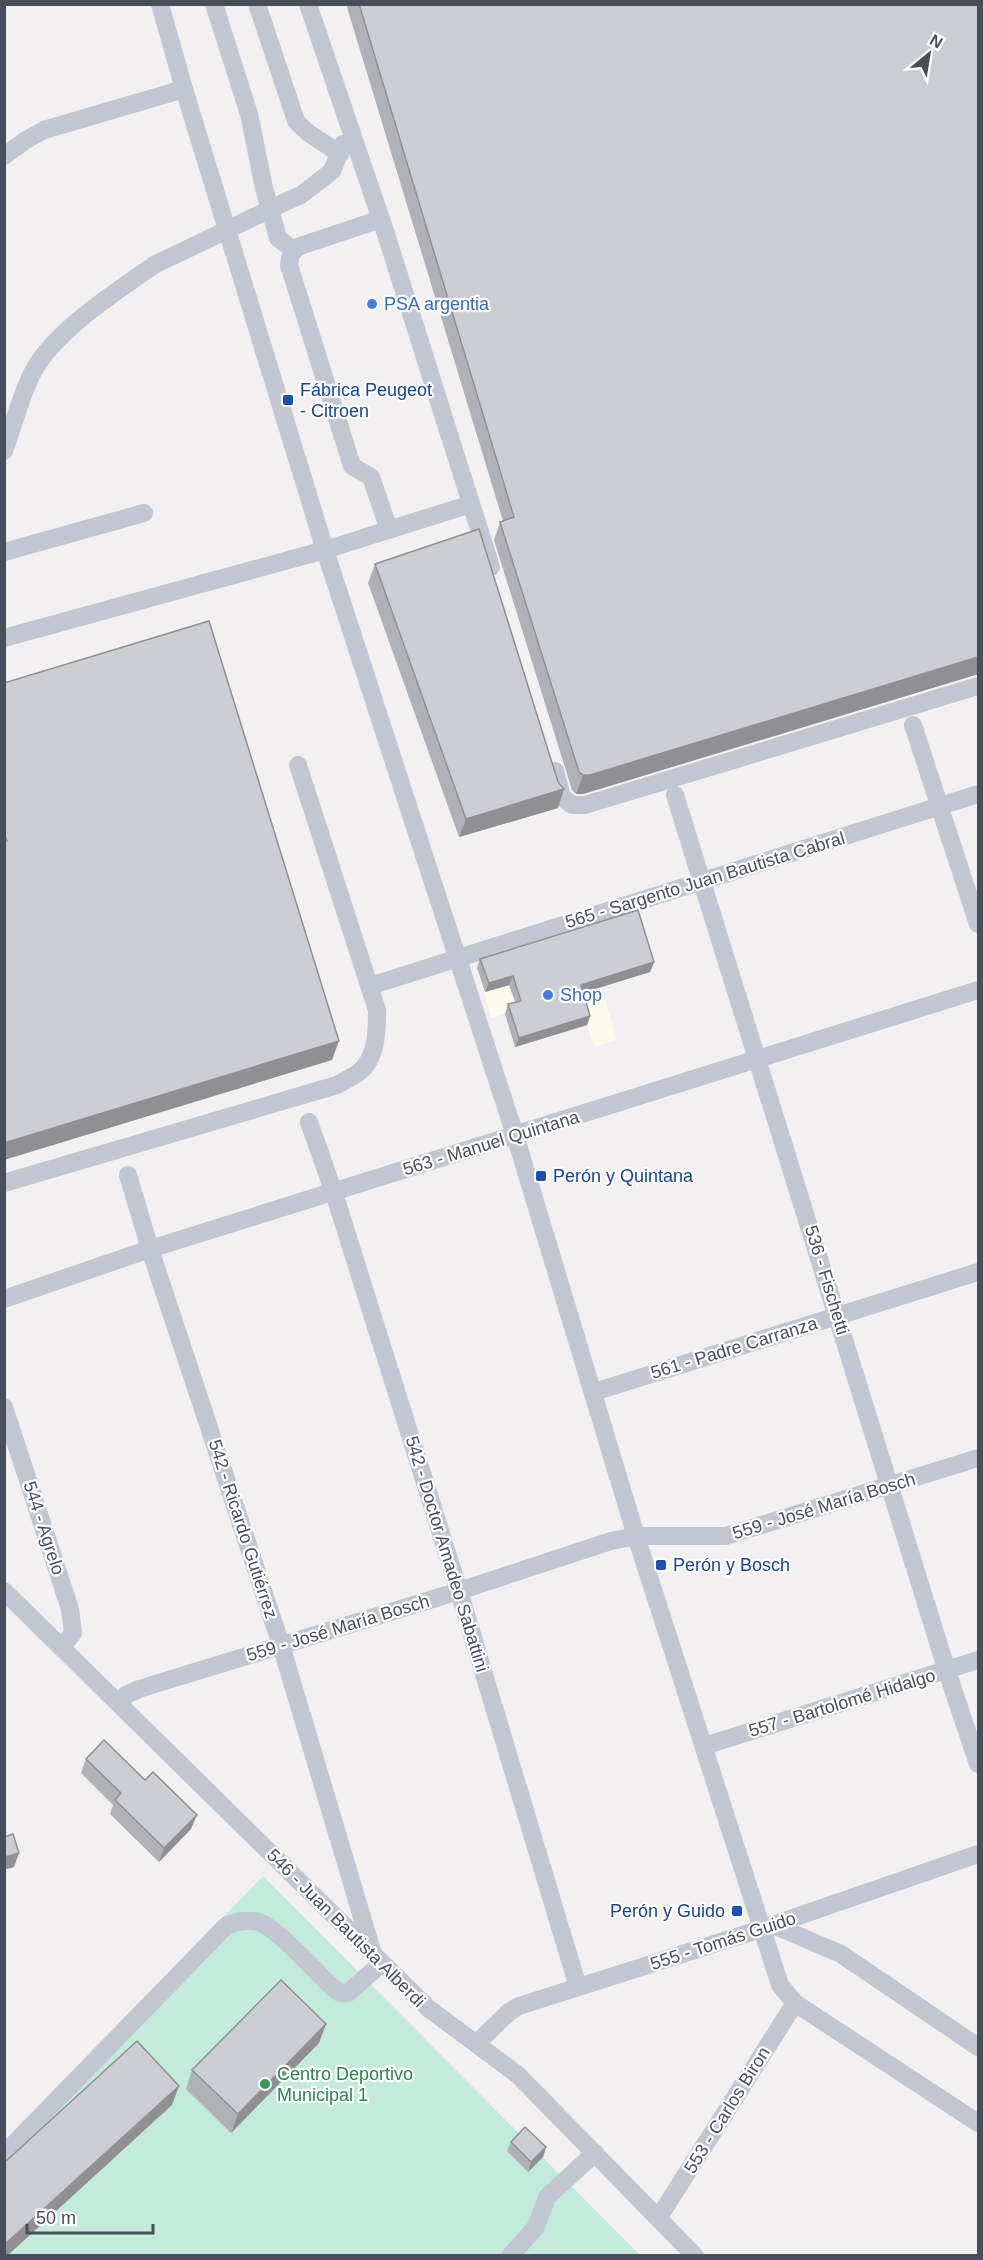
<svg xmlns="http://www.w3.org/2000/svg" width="983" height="2260" font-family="Helvetica,sans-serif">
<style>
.commercial{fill:#fbfaeb}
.green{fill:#c2ebdc}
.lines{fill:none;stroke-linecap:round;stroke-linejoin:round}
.minor{stroke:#c2c6d0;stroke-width:18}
.minor-bridge{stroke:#c2c6d0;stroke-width:18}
.wall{fill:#b0b1b6}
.shaded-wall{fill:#909094}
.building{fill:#cdced4;stroke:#909094;stroke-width:1.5}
.shop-dot{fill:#3f7fe0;stroke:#fff;stroke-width:2}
.transit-dot{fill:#1a4fb4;stroke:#fff;stroke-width:2}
.leisure-dot{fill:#2e9e5b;stroke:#fff;stroke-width:2}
.labels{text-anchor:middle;stroke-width:4.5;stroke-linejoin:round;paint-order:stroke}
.shop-label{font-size:18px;fill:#366cbe;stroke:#fff;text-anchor:start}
.transit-label{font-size:18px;fill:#164399;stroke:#fff;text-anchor:start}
.street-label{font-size:18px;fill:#494e5b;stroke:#fff}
.leisure-label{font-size:18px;fill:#27864d;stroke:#fff;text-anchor:start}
</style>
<rect width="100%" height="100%" fill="#f2f0f0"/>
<polygon class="commercial" points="586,935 617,1040 594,1047 577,992 491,1018 477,968"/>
<polygon class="green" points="263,1876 640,2255 5,2255 4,2142"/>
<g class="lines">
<g class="minor">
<polyline points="160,4 184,89 325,550 515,1135 636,1536 780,1985 795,2003 978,2123"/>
<polyline points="214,4 249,114 264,188 278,238 293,250"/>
<polyline points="257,4 296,121 307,132 340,154"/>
<polyline points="308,4 386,234 491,567"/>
<polyline points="4,156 26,140 44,130 184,89"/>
<polyline points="283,203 301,195 332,171 343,144"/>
<path d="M 381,219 L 300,246 C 292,251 290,255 289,265 L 352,466 L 371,477 L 389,530"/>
<path d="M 4,451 C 14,424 21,393 35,368 C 59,328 116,292 154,265"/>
<polyline points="4,552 144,513"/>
<polyline points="4,638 325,550 471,504"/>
<polyline points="913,725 978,924"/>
<polyline points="555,771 562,797 572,805 585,805 978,686"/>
<polyline points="675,795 947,1671 978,1764"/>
<polyline points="370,986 978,794"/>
<polyline points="309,1122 334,1193 459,1591 578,1987"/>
<polyline points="128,1175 150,1249 281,1645 373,1954"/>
<path d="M 4,1183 L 337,1085 C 344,1081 352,1077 358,1073 C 377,1059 377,1031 377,1010 L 298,765"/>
<polyline points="4,1299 150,1249 978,990"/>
<polyline points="594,1392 978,1272"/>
<polyline points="4,1407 70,1609 73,1633 62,1647"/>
<polyline points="4,1591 428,2008 518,2075 695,2256"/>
<polyline points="118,1703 126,1695 139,1689 459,1591 611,1541 636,1536 726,1536 978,1458"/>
<polyline points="704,1746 978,1660"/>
<polyline points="773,1925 841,1954 978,2047"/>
<polyline points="477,2043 509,2012 519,2006 761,1929 978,1854"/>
<path d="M 4,2154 L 227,1925 C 237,1922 247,1919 259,1922 C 278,1929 315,1971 332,1987 L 340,1993 L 348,1993 L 382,1963"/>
<polyline points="659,2217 795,2003"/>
<polyline points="510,2256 536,2227 547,2197 595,2153"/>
</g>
<polyline class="minor-bridge" points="154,265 283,203"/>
</g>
<g class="wall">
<polygon points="346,4 978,4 978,675 975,675 583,794 576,794 572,790 494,540 500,522 503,521"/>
<polygon points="375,564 558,808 459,837 368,583"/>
<polygon points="480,959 654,962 650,972 583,993 590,1016 587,1025 515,1047 505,1014 508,1004 515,1002 509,985 485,992 477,968"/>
<polygon points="86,1759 191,1829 159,1862 110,1814 113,1805 81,1773"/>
<polygon points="319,2043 231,2133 186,2089 192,2070"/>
<polygon points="511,2142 546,2147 543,2157 528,2172 507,2151"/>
</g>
<g class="shaded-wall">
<polygon points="978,657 978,675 975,675 583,794 576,794 583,775"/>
<polygon points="564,789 558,808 459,837 466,819"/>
<polygon points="654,962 650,972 578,994 581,985"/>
<polygon points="513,976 509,985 485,992 489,983"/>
<polygon points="590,1016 587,1025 515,1047 519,1038"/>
<polygon points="339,1041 332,1060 4,1160 4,1143"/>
<polygon points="197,1815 191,1829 159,1862 164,1848"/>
<polygon points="19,1853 14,1867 4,1870 5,1857"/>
<polygon points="326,2024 319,2043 231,2133 238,2114"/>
<polygon points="179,2086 172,2105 7,2256 4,2256 4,2245"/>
<polygon points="546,2147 543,2157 528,2172 531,2162"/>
</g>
<g class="building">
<polygon points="359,4 978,4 978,657 590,775 583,775 579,772 500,522 514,517"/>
<polygon points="479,529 558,782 564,789 466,819 375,564"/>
<polygon points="209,621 339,1041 4,1143 4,842 7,841 4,833 4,683"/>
<polygon points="638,910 654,962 581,985 590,1016 519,1038 508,1004 521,1001 513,976 489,983 480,959"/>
<polygon points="104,1740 145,1780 153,1772 197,1815 164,1848 115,1800 121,1793 86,1759"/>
<polygon points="13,1834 19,1853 5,1857 7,1863 4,1863 4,1837"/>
<polygon points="281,1980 326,2024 238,2114 192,2070"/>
<polygon points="137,2041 179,2086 4,2245 4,2163"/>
<polygon points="525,2127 546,2147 531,2162 511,2142"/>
</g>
<g class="shop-dot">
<circle cx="372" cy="304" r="6"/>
<circle cx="548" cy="995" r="6"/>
</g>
<g class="transit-dot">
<rect x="282" y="394" width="12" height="12" rx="3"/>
<rect x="535" y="1170" width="12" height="12" rx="3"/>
<rect x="655" y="1559" width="12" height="12" rx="3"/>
<rect x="731" y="1905" width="12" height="12" rx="3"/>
</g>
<circle class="leisure-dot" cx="265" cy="2084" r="6"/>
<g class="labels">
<g class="shop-label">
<text x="384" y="310">PSA argentia</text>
<text x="560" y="1001">Shop</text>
</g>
<g class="transit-label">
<text x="300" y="396">Fábrica Peugeot<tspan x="300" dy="21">- Citroen</tspan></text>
<text x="553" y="1182">Perón y Quintana</text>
<text x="673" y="1571">Perón y Bosch</text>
<text x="725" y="1917" text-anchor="end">Perón y Guido</text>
</g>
<g class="street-label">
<text transform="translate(705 880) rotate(-17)" y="6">565 - Sargento Juan Bautista Cabral</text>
<text transform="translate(491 1143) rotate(-17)" y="6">563 - Manuel Quintana</text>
<text transform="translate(827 1280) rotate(73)" y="6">536 - Fischetti</text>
<text transform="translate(734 1348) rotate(-17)" y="6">561 - Padre Carranza</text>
<text transform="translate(824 1506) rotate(-17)" y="6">559 - José María Bosch</text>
<text transform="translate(44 1528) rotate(72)" y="6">544 - Agrelo</text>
<text transform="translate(243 1529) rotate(72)" y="6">542 - Ricardo Gutiérrez</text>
<text transform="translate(447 1554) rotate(73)" y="6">542 - Doctor Amadeo Sabattini</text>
<text transform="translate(338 1628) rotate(-17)" y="6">559 - José María Bosch</text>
<text transform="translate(842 1703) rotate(-17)" y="6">557 - Bartolomé Hidalgo</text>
<text transform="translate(346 1928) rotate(45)" y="6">546 - Juan Bautista Alberdi</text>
<text transform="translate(723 1941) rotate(-18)" y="6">555 - Tomás Guido</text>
<text transform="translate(727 2110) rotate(-58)" y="6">553 - Carlos Biron</text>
</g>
<g class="leisure-label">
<text x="277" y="2080">Centro Deportivo<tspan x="277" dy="21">Municipal 1</tspan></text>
</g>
</g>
<rect width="983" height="2260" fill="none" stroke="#494e5b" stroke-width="12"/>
<g transform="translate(929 54) rotate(30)" stroke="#ffffff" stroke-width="4.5" paint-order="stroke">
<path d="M0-4.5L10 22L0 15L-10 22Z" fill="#494e5b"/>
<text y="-9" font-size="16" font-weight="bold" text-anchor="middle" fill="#494e5b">N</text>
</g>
<path d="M27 2224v9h126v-9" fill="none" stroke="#494e5b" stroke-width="3"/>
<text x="36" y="2224" font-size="18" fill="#494e5b" stroke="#ffffff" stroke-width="4.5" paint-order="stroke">50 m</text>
</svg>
